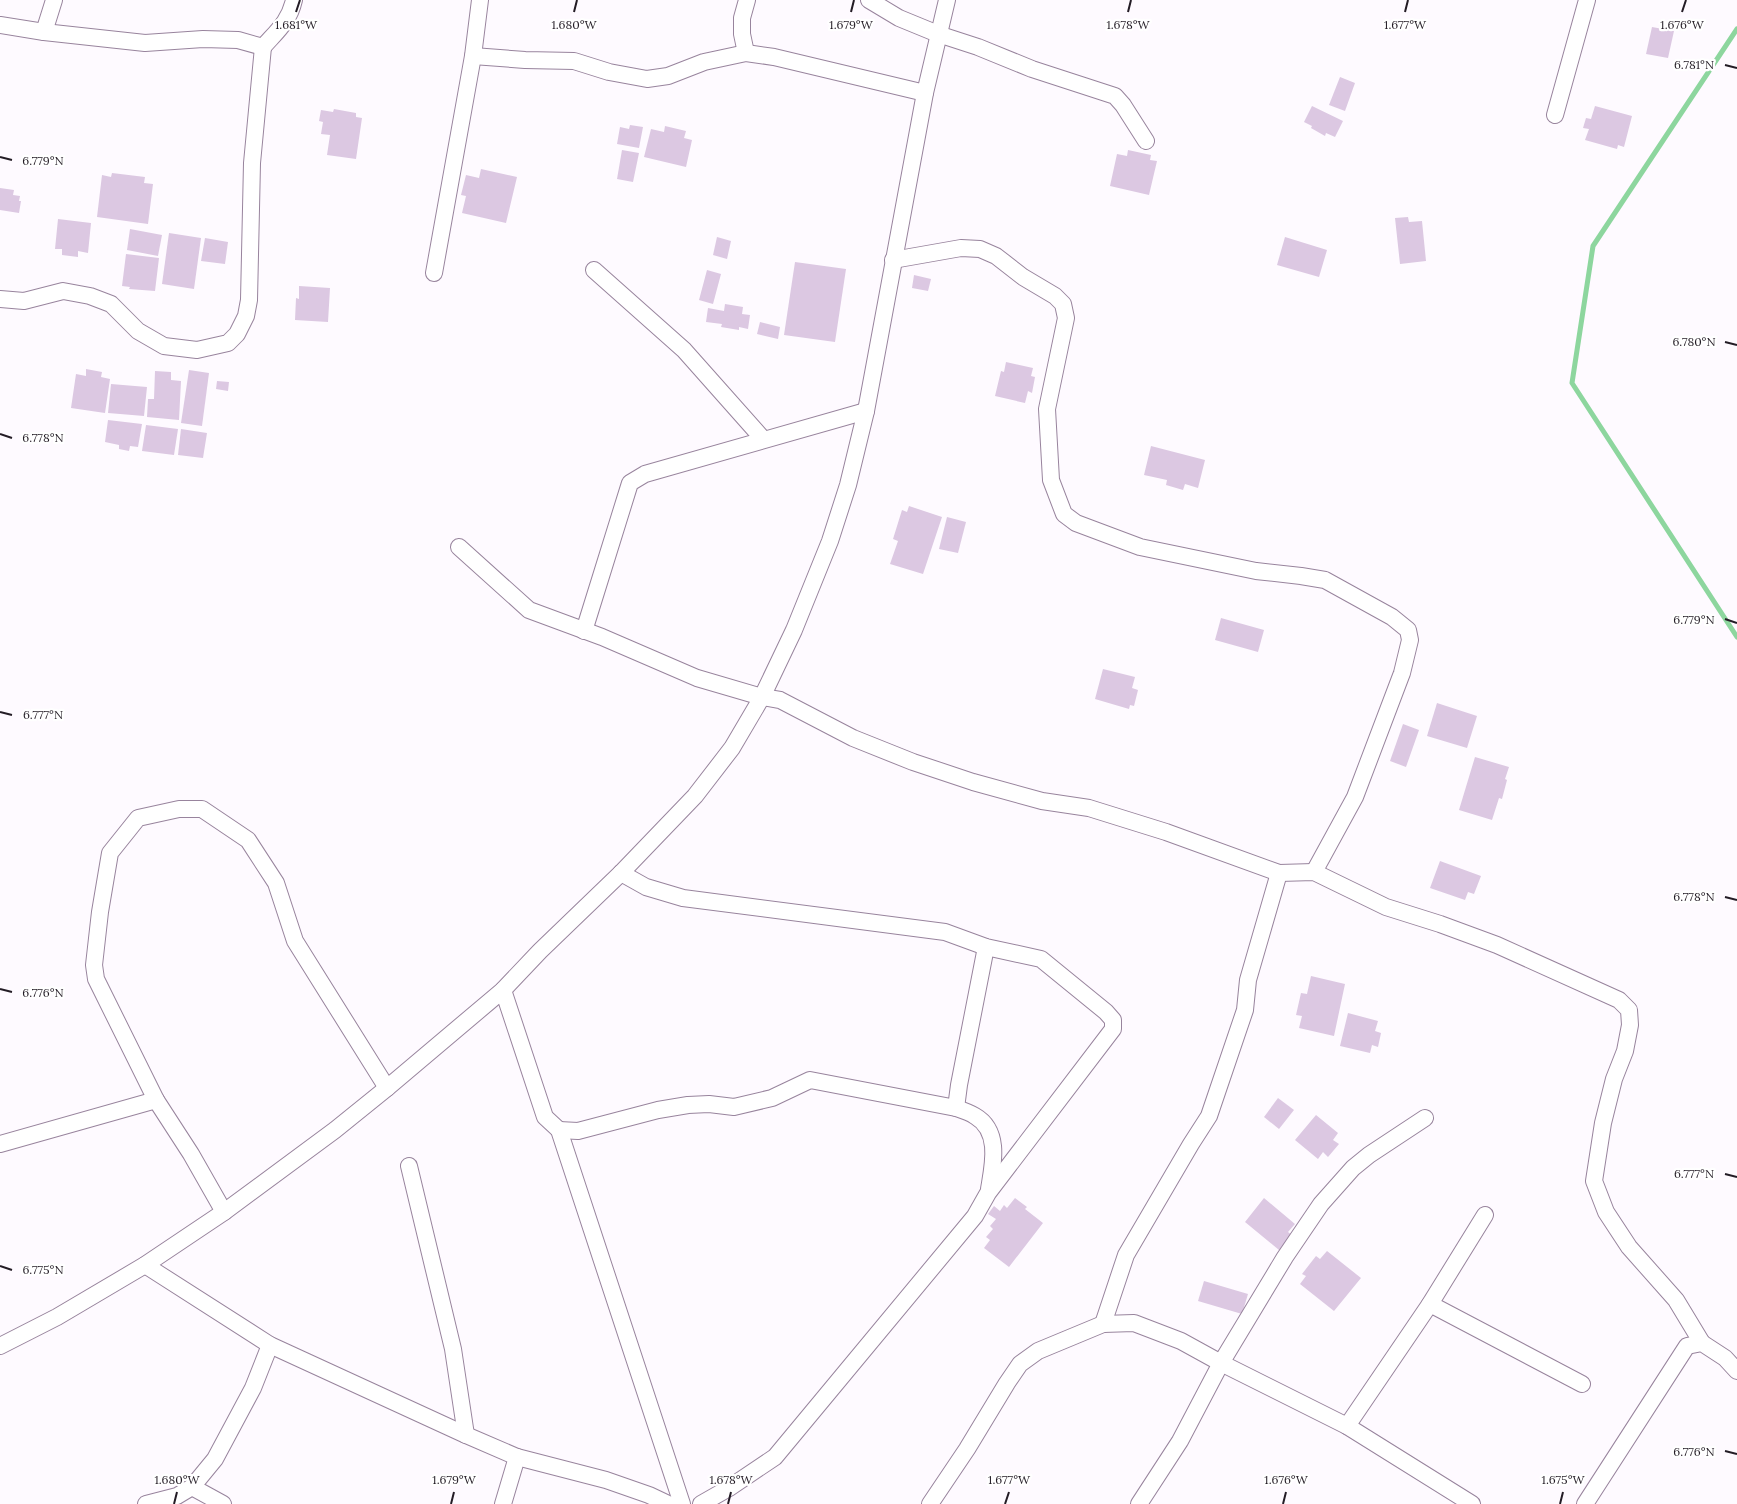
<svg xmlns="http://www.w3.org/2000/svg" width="1737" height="1504" font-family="Lora,serif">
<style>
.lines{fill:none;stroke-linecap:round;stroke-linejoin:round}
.stream{stroke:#8dd69e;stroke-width:5}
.building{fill:#dcc8e2}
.minor-casing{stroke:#98849d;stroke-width:18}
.minor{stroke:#fff;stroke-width:16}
.ticks{fill:none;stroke:#231c25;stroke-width:2}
.ticks-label{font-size:12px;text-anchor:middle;fill:#231c25;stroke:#fff;stroke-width:4.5;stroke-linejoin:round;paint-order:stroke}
</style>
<rect width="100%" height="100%" fill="#fefaff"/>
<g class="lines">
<polyline class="stream" points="1737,29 1593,246 1572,383 1737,637"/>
</g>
<g class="building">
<polygon points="1652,27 1674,31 1668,58 1646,54"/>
<polygon points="1340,77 1355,83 1345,111 1329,105"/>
<polygon points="1312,106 1343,121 1335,137 1326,133 1325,136 1311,128 1312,126 1304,122"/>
<polygon points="1595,106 1632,116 1624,147 1618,145 1617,149 1585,140 1589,129 1583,128 1586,118 1591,119"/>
<polygon points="334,109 356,113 356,117 362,118 356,159 327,155 330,135 321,134 323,122 319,121 321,110 333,112"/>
<polygon points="630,125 643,127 639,148 617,144 620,127 629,129"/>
<polygon points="665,126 686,131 684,138 692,140 686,167 644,157 651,129 664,132"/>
<polygon points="622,150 639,153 633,182 617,179"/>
<polygon points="1128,150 1151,155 1150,160 1157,161 1149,195 1110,186 1117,154 1127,156"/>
<polygon points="481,169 517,177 506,223 462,213 466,196 461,195 466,175 479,178"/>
<polygon points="112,173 145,177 144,183 153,184 148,224 97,217 102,175 111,177"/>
<polygon points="0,188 14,190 13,195 20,196 19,201 21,201 19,213 0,210"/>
<polygon points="1408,217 1409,222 1422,221 1426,261 1400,264 1395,218"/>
<polygon points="58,219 91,223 88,253 78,251 78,257 62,255 62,249 55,249"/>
<polygon points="130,229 162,235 158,256 127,250"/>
<polygon points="169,233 201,238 194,289 162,284"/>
<polygon points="717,237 731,241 727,259 713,255"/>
<polygon points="1285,237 1327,250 1319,277 1277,265"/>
<polygon points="205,238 228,242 225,264 201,261"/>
<polygon points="126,254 159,258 155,291 129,289 130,287 122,286"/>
<polygon points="795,262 846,269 835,342 784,335"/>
<polygon points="707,270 721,274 713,304 699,300"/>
<polygon points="914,275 931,279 928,291 912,288"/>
<polygon points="299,286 330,288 328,322 295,320 296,298 299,299"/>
<polygon points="725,304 743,307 742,314 750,315 748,329 739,327 739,330 721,327 722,324 706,322 708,308 724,311"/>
<polygon points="760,322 780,327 778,339 757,334"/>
<polygon points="1006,362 1033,368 1031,376 1035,377 1032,393 1028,391 1025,403 995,396 1001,371 1004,372"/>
<polygon points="86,369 102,372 101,377 110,379 105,413 71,408 76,374 86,376"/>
<polygon points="189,370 209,373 202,426 181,423"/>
<polygon points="155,371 171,372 171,380 181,381 179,420 147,417 148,399 154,399"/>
<polygon points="217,381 229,382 228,391 216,389"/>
<polygon points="111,384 147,387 144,416 108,413"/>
<polygon points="108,420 142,424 138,447 130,446 129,451 119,449 119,445 105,442"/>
<polygon points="146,425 178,429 174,455 142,451"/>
<polygon points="181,429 207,433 203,458 178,455"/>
<polygon points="1151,446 1205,460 1198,488 1185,484 1183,490 1166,485 1167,480 1144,475"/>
<polygon points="909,506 942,517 923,574 890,564 898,541 893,539 902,510 907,512"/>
<polygon points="947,517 966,522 958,553 939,549"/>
<polygon points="1221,618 1264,630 1258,652 1215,640"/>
<polygon points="1103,669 1135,677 1132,688 1138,690 1134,706 1130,705 1129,709 1095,699"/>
<polygon points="1437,703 1477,716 1467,748 1427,736"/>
<polygon points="1403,724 1419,730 1406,767 1390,761"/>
<polygon points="1475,757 1509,767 1505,779 1507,780 1502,799 1499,798 1492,820 1459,810"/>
<polygon points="1440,861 1481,876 1474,894 1468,892 1465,900 1430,888"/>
<polygon points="1311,976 1345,984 1334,1036 1299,1028 1302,1016 1296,1015 1301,993 1307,994"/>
<polygon points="1348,1013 1378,1021 1375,1031 1381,1033 1378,1047 1372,1045 1370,1053 1340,1046"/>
<polygon points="1278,1098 1294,1110 1279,1129 1264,1117"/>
<polygon points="1316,1115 1338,1133 1333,1140 1339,1144 1328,1157 1323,1152 1318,1159 1295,1140"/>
<polygon points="1015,1198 1027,1207 1025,1209 1043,1223 1009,1267 984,1248 990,1240 986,1237 993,1229 990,1226 996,1219 988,1214 994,1206 1000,1211 1004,1205 1007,1208"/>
<polygon points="1264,1198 1295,1224 1288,1232 1292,1235 1279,1250 1245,1222"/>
<polygon points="1327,1251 1361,1278 1334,1311 1300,1284 1306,1276 1302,1274 1316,1256 1320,1259"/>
<polygon points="1204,1281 1248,1294 1242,1314 1198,1301"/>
</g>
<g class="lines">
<g class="minor-casing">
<g id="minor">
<polyline points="869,0 899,18 938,34 978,47 1032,69 1115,96 1123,105 1146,141"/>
<path d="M 0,25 L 44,32 L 145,43 L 203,39 L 238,40 L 263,47 C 277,31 289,22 294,0"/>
<polyline points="44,32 54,0"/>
<polyline points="746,53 742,34 742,18 747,0"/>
<polyline points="473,56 525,60 574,61 609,72 647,79 668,76 704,62 746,53 774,57 925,93"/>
<polyline points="1555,115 1587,0"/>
<polyline points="893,260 961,248 980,249 996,256 1023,277 1055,296 1063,304 1066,318 1047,409 1051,480 1064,514 1076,523 1140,547 1256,571 1301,576 1325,580 1392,617 1408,630 1410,640 1402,673 1355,797 1314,872"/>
<polyline points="594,270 684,350 763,439"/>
<polyline points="434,273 473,56 480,0"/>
<polyline points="0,299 24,301 63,291 90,296 111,304 138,331 164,346 197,350 228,343 237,334 246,316 249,300 252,163 263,47"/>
<polyline points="459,547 529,610 602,637 697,678 762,697 780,700 853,738 913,762 973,782 1042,801 1089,808 1166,832 1279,873 1314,872 1386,907 1440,924 1497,945 1619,1000 1629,1010 1630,1025 1625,1051 1614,1079 1603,1123 1594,1181 1606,1212 1629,1247 1676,1300 1702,1343"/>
<polyline points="584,631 630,483 645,474 866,411"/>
<polyline points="621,873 646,887 683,898 945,932 986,947 1041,959 1106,1012 1113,1020 1113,1029 988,1193 975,1216 775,1457 729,1488 701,1504"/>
<polyline points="503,990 545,1117 559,1130 682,1504"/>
<path d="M 956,1108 C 962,1110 969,1112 975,1116 C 1001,1131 993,1165 989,1189"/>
<polyline points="559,1130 578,1131 658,1110 688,1105 709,1104 734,1107 772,1098 810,1080 956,1108 959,1085 986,947"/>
<polyline points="0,1144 156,1100"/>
<polyline points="409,1166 453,1349 466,1435"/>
<polyline points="224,1212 191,1154 156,1100 96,979 94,965 100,912 110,853 138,818 179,809 202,809 248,840 276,883 295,941 387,1088"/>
<polyline points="145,1265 270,1345 466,1435 517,1457 606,1480 649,1495 668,1504"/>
<polyline points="1430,1304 1582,1384"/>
<polyline points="1103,1324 1126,1255 1191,1144 1209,1116 1245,1010 1248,980 1279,873"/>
<polyline points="0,1346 57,1317 145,1265 224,1212 335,1130 387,1088 503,990 540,951 621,873 695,796 732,748 762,697 794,630 830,541 848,485 866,411 925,93 947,0"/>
<polyline points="1347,1426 1430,1304 1485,1215"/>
<polyline points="192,1487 223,1504"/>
<polyline points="146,1504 177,1496 192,1487 215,1459 253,1388 270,1345"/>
<polyline points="503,1504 517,1457"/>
<polyline points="930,1504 967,1449 1007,1383 1020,1364 1038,1351 1103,1324 1134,1323 1181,1341 1221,1363 1347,1426 1472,1504"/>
<polyline points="1139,1504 1180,1441 1221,1363 1285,1257 1321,1204 1353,1168 1369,1155 1425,1118"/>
<polyline points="1585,1504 1687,1346 1702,1343 1725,1358 1737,1371"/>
</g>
</g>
<use href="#minor" class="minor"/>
</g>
<path class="ticks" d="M 296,12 L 300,0M 574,12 L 577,0M 851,12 L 854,0M 1128,12 L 1131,0M 1405,12 L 1408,0M 1682,12 L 1686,0M 1725,65 L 1737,68M 0,157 L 12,160M 1725,342 L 1737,345M 0,434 L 12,438M 1725,619 L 1737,623M 0,712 L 12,715M 1725,897 L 1737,900M 0,989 L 12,992M 1725,1174 L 1737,1177M 0,1266 L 12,1270M 1725,1451 L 1737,1454M 174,1504 L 177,1492M 451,1504 L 454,1492M 728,1504 L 731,1492M 1005,1504 L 1009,1492M 1283,1504 L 1286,1492M 1560,1504 L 1563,1492"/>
<g class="ticks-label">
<text x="574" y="29">1.680°W</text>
<text x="851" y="29">1.679°W</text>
<text x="1128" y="29">1.678°W</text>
<text x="1405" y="29">1.677°W</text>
<text x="1682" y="29">1.676°W</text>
<text x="296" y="29">1.681°W</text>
<text x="1694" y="69">6.781°N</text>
<text x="43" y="165">6.779°N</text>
<text x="1694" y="346">6.780°N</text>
<text x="43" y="442">6.778°N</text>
<text x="1694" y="624">6.779°N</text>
<text x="43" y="719">6.777°N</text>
<text x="1694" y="901">6.778°N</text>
<text x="43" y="997">6.776°N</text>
<text x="1694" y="1178">6.777°N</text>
<text x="43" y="1274">6.775°N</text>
<text x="1694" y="1456">6.776°N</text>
<text x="177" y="1484">1.680°W</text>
<text x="454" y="1484">1.679°W</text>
<text x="731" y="1484">1.678°W</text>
<text x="1009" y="1484">1.677°W</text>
<text x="1286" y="1484">1.676°W</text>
<text x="1563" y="1484">1.675°W</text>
</g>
</svg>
